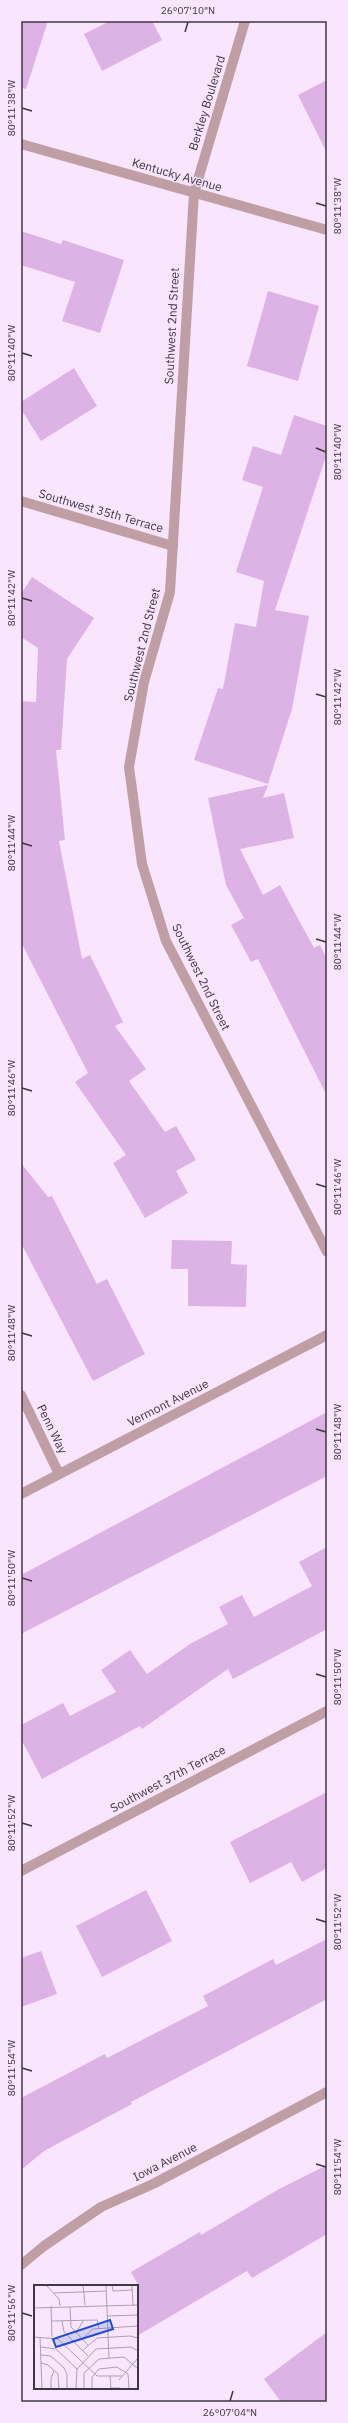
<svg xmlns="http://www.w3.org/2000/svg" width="348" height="2423" font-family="'IBM Plex Sans',sans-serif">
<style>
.building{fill:#ddb3e6}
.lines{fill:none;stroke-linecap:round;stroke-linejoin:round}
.minor{stroke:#bf9fa4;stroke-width:10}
.ticks{fill:none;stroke:#3f3741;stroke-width:1.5}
.labels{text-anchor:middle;stroke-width:3;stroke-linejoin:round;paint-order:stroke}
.street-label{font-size:12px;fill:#3f3741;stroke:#fae5ff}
.inset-road{fill:none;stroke:#af9fb3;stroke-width:1}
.view{fill:#1d4ed8;fill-opacity:0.15;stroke:#1d4ed8;stroke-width:2}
.inset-edge{fill:none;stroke:#3f3741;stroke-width:2}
.neatline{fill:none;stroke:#3f3741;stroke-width:1.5}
.ticks-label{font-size:10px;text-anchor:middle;fill:#3f3741}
</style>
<rect width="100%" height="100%" fill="#fae5ff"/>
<g class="building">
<polygon points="21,21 48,21 26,89 21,88"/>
<polygon points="110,21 152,21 162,40 102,71 84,34"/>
<polygon points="327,80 327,153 298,95"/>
<polygon points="21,231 61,244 63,240 124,260 100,333 62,321 75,282 21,265"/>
<polygon points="268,291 319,306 298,381 247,366"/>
<polygon points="74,368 97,406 41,441 21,409 21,402"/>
<polygon points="294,415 327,426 327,453 275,610 309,616 292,709 268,784 194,760 218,688 223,689 235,623 256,627 264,581 236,572 263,487 242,480 253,446 281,455"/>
<polygon points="32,577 94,618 67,659 61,750 56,750 65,840 59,841 82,959 90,955 123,1022 115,1026 146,1069 129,1081 165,1132 176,1126 196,1160 176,1171 188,1193 145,1218 113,1163 126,1155 75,1082 88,1073 21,942 21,701 36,702 38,648 21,637 21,594"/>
<polygon points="268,785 263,798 284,793 294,838 240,849 263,895 280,885 314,948 320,945 327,959 327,1096 258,959 251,962 231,925 244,918 226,885 208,798"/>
<polygon points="21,1163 48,1197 52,1196 97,1284 107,1279 145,1354 93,1381 21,1243"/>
<polygon points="172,1240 232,1241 231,1264 247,1265 246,1307 188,1306 188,1269 171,1269"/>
<polygon points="327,1412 327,1476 21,1634 21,1575"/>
<polygon points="327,1547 327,1629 233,1679 228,1669 142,1729 140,1726 42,1779 21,1739 21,1725 63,1703 70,1716 116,1692 101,1670 130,1650 147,1674 190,1644 228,1624 219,1607 242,1595 254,1617 312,1586 299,1562"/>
<polygon points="327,1792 327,1868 302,1882 291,1862 250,1883 230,1842"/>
<polygon points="146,1890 172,1941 102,1977 76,1926"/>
<polygon points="327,1939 327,1999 131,2102 132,2104 44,2151 21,2170 21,2098 105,2054 107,2058 208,2006 203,1996 273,1959 276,1965"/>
<polygon points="41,1951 57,1994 21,2007 21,1958"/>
<polygon points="327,2165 327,2234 252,2278 247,2271 137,2336 137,2283 131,2272 200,2232 201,2235 279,2189"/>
<polygon points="327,2332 327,2402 281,2402 264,2379"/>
</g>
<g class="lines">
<g class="minor">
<polyline points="245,21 194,193 170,592 144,682 129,767 142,864 166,941 327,1252"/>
<polyline points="21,144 327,230"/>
<polyline points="21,501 173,546"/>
<polyline points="21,1395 59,1474"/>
<polyline points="21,1494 327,1335"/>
<polyline points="21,1871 327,1711"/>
<polyline points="21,2265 44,2246 101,2207 153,2184 327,2092"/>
</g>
</g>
<path class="ticks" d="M 185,32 L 188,22M 22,108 L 32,111M 316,203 L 326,206M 22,353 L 32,356M 316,448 L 326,452M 22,598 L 32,601M 316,694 L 326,697M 22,843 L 32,846M 316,939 L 326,942M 22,1088 L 32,1091M 316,1184 L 326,1187M 22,1333 L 32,1336M 316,1429 L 326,1432M 22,1578 L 32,1581M 316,1674 L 326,1677M 22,1823 L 32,1826M 316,1919 L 326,1922M 22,2068 L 32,2071M 316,2164 L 326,2167M 22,2313 L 32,2316M 230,2401 L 233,2391"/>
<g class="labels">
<g class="street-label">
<text transform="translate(207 103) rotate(-73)" y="4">Berkley Boulevard</text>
<text transform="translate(177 175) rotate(16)" y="4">Kentucky Avenue</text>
<text transform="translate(172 326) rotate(-87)" y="4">Southwest 2nd Street</text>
<text transform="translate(101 511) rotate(16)" y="4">Southwest 35th Terrace</text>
<text transform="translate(142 645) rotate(-76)" y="4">Southwest 2nd Street</text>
<text transform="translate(201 977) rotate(64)" y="4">Southwest 2nd Street</text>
<text transform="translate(168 1403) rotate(-27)" y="4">Vermont Avenue</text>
<text transform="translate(52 1429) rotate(64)" y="4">Penn Way</text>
<text transform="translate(168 1779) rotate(-28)" y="4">Southwest 37th Terrace</text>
<text transform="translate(165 2162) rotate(-27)" y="4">Iowa Avenue</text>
</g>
</g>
<g transform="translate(34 2285)">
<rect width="104" height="104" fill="#fae5ff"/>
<path class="inset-road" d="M 12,0 L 25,14 L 26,21M 49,0 L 51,20M 72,0 L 75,73M 78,0 L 79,6 L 98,5M 98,0 L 99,21M 20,8 L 72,6M 17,21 L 18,52M 36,22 L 37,42 L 54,60M 0,23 L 104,20M 73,31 L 104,30M 18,36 L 63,35 L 65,44M 28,36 L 30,47 L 54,71M 42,48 L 49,36M 0,52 L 24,54 L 63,91 L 88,91M 6,52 L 8,104M 48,54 L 59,44 L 104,41M 7,62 L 22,64 L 43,84M 48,66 L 63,53 L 96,51 L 104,53M 7,70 L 17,71 L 30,83 L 33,89 L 33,104M 7,78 L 14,80 L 24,89 L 25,104M 76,91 L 77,103 L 86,103M 85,95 L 104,73M 17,104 L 17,93 L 20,86M 42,104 L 43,84 L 62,64 L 97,62 L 104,66M 50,104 L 50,88 L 65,74 L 90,72 L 104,84M 58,104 L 58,92 L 65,84 L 83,82 L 94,89 L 95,104"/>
<path class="view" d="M 76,35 L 79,44 L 22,62 L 19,54 Z"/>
<rect width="104" height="104" class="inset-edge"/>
</g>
<rect width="348" height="2423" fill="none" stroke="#fae5ff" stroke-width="44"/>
<rect x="22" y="22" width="304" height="2379" class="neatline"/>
<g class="ticks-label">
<text x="188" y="14">26°07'10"N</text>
<text transform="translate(11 108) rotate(-90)" y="4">80°11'38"W</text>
<text transform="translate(337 206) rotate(-90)" y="4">80°11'38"W</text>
<text transform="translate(11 353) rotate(-90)" y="4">80°11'40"W</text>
<text transform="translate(337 452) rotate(-90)" y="4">80°11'40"W</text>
<text transform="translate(11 598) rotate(-90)" y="4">80°11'42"W</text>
<text transform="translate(337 697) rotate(-90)" y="4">80°11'42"W</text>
<text transform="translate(11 843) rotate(-90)" y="4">80°11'44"W</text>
<text transform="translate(337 942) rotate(-90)" y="4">80°11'44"W</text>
<text transform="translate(11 1088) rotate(-90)" y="4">80°11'46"W</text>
<text transform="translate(337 1187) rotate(-90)" y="4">80°11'46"W</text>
<text transform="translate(11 1333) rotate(-90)" y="4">80°11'48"W</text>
<text transform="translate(337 1432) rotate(-90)" y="4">80°11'48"W</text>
<text transform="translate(11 1578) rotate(-90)" y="4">80°11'50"W</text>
<text transform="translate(337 1677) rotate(-90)" y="4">80°11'50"W</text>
<text transform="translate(11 1823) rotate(-90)" y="4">80°11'52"W</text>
<text transform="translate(337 1922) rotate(-90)" y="4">80°11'52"W</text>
<text transform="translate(11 2068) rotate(-90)" y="4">80°11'54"W</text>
<text transform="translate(337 2167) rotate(-90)" y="4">80°11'54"W</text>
<text transform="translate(11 2313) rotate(-90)" y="4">80°11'56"W</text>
<text x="230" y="2416">26°07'04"N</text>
</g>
</svg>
